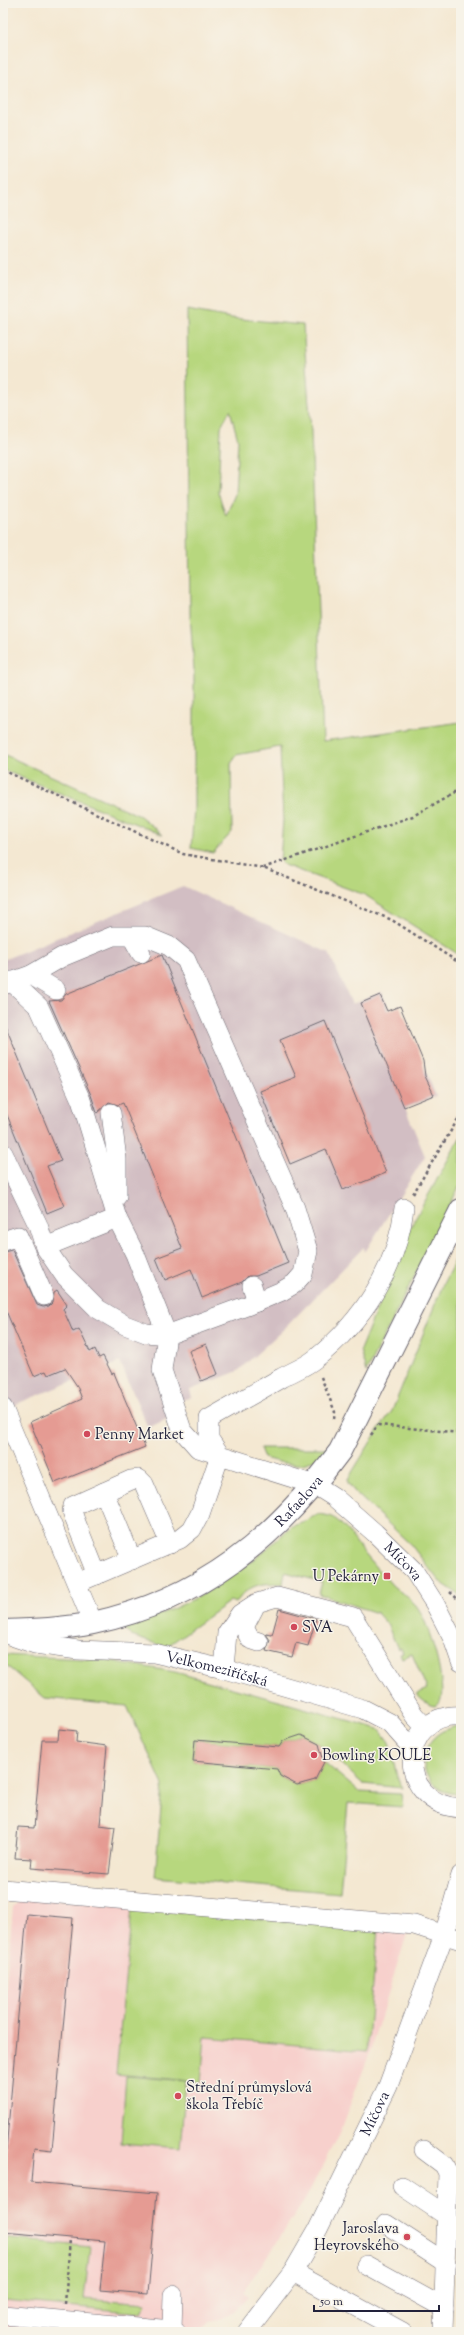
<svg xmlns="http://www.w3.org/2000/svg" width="464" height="2335" font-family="'Sorts Mill Goudy',serif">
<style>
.built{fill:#f7d0cc}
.industrial{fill:#d2bec3}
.green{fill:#b7d77e;stroke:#6c7c5c;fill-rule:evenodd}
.building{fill:#e59b93}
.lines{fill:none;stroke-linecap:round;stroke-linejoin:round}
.minor-casing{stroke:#6c6770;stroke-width:20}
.major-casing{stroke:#6c6770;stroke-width:24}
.path{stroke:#6c6770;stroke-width:2.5;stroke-dasharray:3 3;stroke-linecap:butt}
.minor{stroke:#fff;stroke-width:19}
.major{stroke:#fff;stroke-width:22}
.poi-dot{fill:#d1495b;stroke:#f7f3e8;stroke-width:1.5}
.labels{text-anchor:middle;stroke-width:3;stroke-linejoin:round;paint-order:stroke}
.poi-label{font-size:15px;fill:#22223b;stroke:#f7f3e8;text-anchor:start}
.street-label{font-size:15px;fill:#22223b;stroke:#f7f3e8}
</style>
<rect width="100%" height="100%" fill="#f7f3e8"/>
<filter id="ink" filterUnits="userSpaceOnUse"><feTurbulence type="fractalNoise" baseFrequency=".025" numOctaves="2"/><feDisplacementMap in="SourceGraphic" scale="8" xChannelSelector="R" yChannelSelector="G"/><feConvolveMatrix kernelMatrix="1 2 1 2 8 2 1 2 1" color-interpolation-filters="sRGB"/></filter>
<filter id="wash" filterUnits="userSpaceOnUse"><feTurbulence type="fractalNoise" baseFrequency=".012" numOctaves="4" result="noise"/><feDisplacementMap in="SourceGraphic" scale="16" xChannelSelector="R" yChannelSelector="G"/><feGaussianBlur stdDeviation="0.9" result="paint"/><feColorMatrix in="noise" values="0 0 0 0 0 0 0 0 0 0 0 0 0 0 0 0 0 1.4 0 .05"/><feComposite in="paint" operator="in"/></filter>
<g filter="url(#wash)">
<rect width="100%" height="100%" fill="#f4e8d2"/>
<polygon class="built" points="24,1897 408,1931 367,2060 340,2131 305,2200 243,2292 249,2296 234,2312 220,2319 209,2321 200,2332 3,2332 3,2020 13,1907"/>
<polygon class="industrial" points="183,886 329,953 352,1004 382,992 410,1062 421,1060 436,1096 405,1108 425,1156 365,1252 364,1247 287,1326 238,1371 190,1390 192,1397 171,1403 173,1416 148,1428 120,1362 21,1402 3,1413 3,960"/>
<g class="green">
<path d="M 187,310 L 231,318 L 303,325 L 311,431 L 323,741 L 461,722 L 461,956 L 365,895 L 284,865 L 280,861 L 283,820 L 280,747 L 236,755 L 231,764 L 232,832 L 213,853 L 191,848 L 194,808 L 194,670 L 190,614 ZM 230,410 L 238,440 L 235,494 L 226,516 L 218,492 L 221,427 Z"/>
<polygon points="3,754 140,816 163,835 3,770"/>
<polygon points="461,1136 461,1183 366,1372 360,1350 409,1230"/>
<polygon points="461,1249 461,1596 439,1581 411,1545 354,1491 348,1483 348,1479 378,1430 392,1411 444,1282"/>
<path d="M 260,1448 L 328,1448 C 308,1471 289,1465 264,1458 Z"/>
<path d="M 319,1514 C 326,1515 332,1516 338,1521 C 350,1531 358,1547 369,1559 C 376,1568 385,1577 393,1586 C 401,1593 412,1599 418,1608 C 433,1630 464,1742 416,1694 L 427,1689 L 412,1654 L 402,1658 L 400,1654 L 403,1653 L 401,1648 L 398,1649 L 387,1624 L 377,1613 L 319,1594 L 322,1582 L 285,1572 L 283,1584 C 262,1582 247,1585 236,1603 L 230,1601 L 166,1647 L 131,1636 L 122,1627 C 141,1620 160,1615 177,1607 C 220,1588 258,1558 292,1526 C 303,1524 309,1518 319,1514 Z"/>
<polygon points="3,1655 106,1660 175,1672 379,1729 389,1742 397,1777 403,1788 363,1784 319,1744 301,1735 283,1741 279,1747 195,1740 193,1761 277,1769 280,1776 297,1785 315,1780 324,1762 359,1792 401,1794 403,1807 348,1803 340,1893 155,1877 163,1785 127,1706 45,1698 8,1667 3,1667"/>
<path d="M 458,1726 L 461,1727 L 461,1794 C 414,1795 410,1734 458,1726 Z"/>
<polygon points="132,1908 378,1929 367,2051 205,2037 201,2082 116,2074"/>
<polygon points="126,2076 186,2081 180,2148 121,2143"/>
<polygon points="3,2238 90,2247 84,2299 146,2304 141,2313 3,2300"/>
</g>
<g id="blocks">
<g class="building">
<polygon points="162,955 288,1263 256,1276 248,1276 242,1282 202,1298 191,1269 165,1280 156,1258 182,1248 123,1103 118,1105 109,1102 97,1113 91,1095 49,1001 61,1000 66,994"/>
<polygon points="380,995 387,1011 400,1006 423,1061 425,1076 434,1095 404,1107 361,1003"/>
<polygon points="3,1020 61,1161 47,1166 64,1206 47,1213 3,1105"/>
<polygon points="325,1021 386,1173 343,1190 326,1149 290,1164 260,1091 296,1077 280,1040"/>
<polygon points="12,1250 37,1305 43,1307 49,1306 53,1302 54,1292 57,1290 67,1305 63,1309 73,1332 79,1329 90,1352 95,1349 99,1358 103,1356 112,1374 114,1373 145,1447 55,1483 30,1422 82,1399 77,1386 65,1368 48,1375 46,1371 34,1376 3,1304 3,1252"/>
<polygon points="206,1344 218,1374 201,1381 189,1351"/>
<polygon points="279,1609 316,1619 308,1646 296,1643 292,1657 266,1651 270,1640 266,1634 272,1635"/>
<polygon points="59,1729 77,1731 76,1742 107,1746 100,1825 115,1827 109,1874 31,1868 32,1859 15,1858 18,1827 34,1828 42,1740 58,1740"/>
<polygon points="301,1735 319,1744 324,1762 315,1780 297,1785 280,1776 277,1769 193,1761 195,1740 279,1747 283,1741"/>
<polygon points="27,1914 73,1918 52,2150 34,2148 31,2182 157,2193 148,2294 100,2290 105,2241 3,2232 3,2185"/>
</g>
</g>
</g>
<g filter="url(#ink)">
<use href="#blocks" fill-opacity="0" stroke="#6c6770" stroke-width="1"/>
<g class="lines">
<g class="minor-casing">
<g id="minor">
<polyline points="132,937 141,953"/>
<polyline points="31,975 56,990"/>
<polyline points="11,981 39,1007 81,1100 117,1218"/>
<polyline points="3,985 31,975 62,957 113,936 145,936 169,946 186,960 295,1208 308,1251 303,1274 294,1284 282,1291 249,1305 167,1335 146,1333 125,1325 98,1309 64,1275 45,1247 38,1225 3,1153"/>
<polyline points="111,1113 117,1159 117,1196"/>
<path id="s1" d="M 404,1208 C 398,1267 362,1322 315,1359 C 305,1367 292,1372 281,1378 C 257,1392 233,1405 209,1419 L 209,1439 L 220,1455 L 315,1485 L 334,1497 L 375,1533 L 414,1571 L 435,1604 L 453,1639 L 461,1662"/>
<polyline points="3,1241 18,1236 44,1296"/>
<polyline points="45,1247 117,1218 135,1254 167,1335 162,1370 182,1430 198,1448 220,1455 200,1514 192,1529 180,1539 77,1583"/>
<polyline points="252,1286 257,1302"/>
<polyline points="3,1408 93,1623"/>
<polyline points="104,1492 132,1560"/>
<polyline points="97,1575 75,1520 72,1511 73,1506 131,1480 139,1479 144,1484 170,1544"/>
<polyline points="254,1608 244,1627 250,1639 259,1642"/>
<path id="s2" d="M 3,1633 L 35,1644 L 78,1650 L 154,1653 L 224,1669 L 363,1709 L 390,1723 L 413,1749"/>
<polyline points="224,1669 227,1633 240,1614 257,1603 277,1597 353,1617 414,1715 426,1728"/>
<path d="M 461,1716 C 398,1712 394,1805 461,1808"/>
<polyline points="3,1889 414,1925 461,1940"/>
<polyline points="424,2150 444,2165 448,2173 443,2332"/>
<polyline points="402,2186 447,2216"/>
<polyline points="386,2224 446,2263"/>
<polyline points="366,2265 444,2308"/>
<polyline points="293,2272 403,2332"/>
<polyline points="3,2315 172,2330 176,2332"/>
<polyline points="172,2330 173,2295"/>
<path id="s3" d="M 247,2332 L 293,2272 L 318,2229 L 388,2086 L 444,1935 L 461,1875"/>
</g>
</g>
<g class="major-casing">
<g id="major">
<path id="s4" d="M 3,1631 C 33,1630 64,1629 93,1623 C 203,1599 275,1539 340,1451 L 461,1210"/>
</g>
</g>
<g class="path">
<polyline points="3,770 183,854 263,868 392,920 461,964"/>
<polyline points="263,868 413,816 461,789"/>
<polyline points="413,1194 461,1114"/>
<polyline points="321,1377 335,1412 334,1419"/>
<polyline points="371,1435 378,1425 461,1433"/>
<polyline points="450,1592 461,1602"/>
<polyline points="65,2304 70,2239"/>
</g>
<use href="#minor" class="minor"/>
<use href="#major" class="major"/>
</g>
</g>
<g class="poi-dot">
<circle cx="87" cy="1434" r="4"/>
<rect x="383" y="1572" width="8" height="8" rx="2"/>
<circle cx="294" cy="1627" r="4"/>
<circle cx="314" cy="1755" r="4"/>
<circle cx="178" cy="2096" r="4"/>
<circle cx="407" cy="2237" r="4"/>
</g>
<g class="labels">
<g class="poi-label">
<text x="95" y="1439">Penny Market</text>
<text x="379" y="1581" text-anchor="end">U Pekárny</text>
<text x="302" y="1632">SVA</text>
<text x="322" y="1760">Bowling KOULE</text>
<text x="186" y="2092">Střední průmyslová<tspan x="186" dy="17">škola Třebíč</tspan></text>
<text x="399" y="2233" text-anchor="end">Jaroslava<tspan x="399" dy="17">Heyrovského</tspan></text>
</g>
<g class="street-label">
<text dy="5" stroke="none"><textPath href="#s4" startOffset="334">Rafaelova</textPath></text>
<text dy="5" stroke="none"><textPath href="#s1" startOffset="558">Míčova</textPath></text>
<text dy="5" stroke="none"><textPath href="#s2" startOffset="218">Velkomeziříčská</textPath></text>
<text dy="5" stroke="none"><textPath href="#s3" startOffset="254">Míčova</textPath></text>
</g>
</g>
<rect width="464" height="2335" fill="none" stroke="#f7f3e8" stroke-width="16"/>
<path d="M314 2305v6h125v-6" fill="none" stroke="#22223b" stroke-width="2"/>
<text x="320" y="2305" font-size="12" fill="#22223b" stroke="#f7f3e8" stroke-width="3" paint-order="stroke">50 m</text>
</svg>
